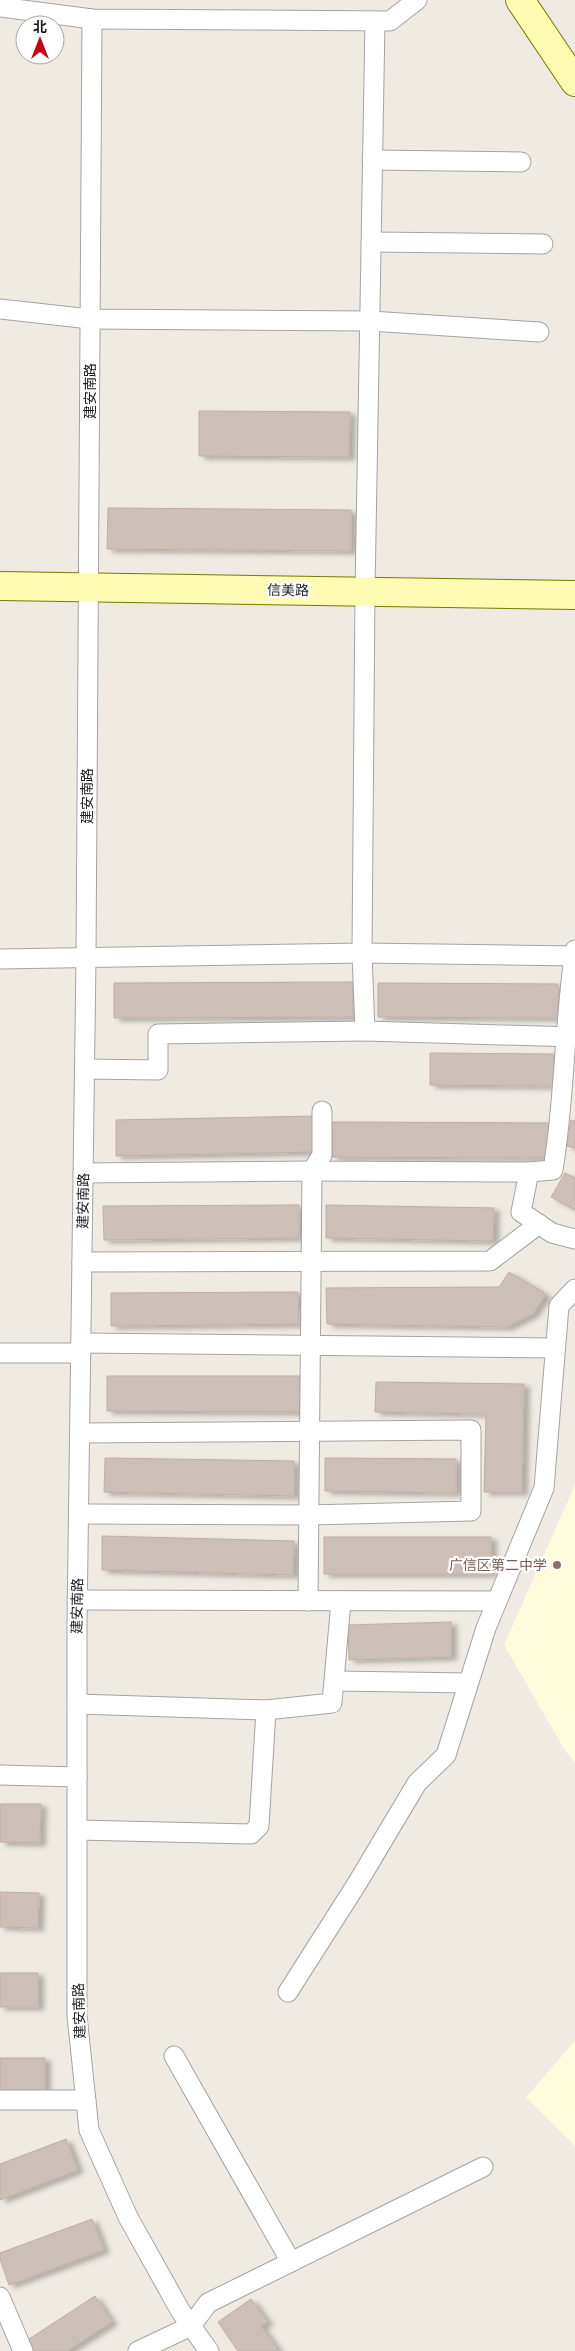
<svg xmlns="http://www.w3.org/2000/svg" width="575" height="2351" font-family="'Public Sans','Noto Sans SC',sans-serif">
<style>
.education{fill:#fffcdc}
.building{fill:#ccbfb8;stroke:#c2aea4;filter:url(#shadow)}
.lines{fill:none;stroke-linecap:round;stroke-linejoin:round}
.street-casing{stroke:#a4a4a4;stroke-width:21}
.secondary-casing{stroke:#777900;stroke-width:30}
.street{stroke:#fff;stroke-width:19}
.secondary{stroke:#fefbb2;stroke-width:28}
.education-dot{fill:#8d6e63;stroke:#fff;stroke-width:2}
.labels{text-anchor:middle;stroke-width:4.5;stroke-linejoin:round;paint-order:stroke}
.street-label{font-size:14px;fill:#1d1d1d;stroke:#fff}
.education-label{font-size:14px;fill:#785e54;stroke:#fff;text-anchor:end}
</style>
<defs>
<filter id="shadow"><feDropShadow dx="5.5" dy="3" stdDeviation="2.5" flood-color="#0004"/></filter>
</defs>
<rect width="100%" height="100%" fill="#efeae2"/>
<g class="education">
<polygon points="575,1485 575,1762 566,1752 504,1645"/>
<polygon points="575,2041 575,2146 526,2097"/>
</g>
<g class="building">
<polygon points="199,411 350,412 349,457 199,456"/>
<polygon points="108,508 351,510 351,551 107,549"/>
<polygon points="353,982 353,1017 114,1018 114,983"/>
<polygon points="378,983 558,984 558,1018 378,1017"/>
<polygon points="430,1053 554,1054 554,1086 430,1085"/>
<polygon points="315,1116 315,1152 116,1156 116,1120"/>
<polygon points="571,1120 575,1121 575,1148 567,1146"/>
<polygon points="332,1122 553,1123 553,1158 332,1157"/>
<polygon points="565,1173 575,1178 575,1210 551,1197"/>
<polygon points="299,1205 299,1238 104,1240 103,1206"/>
<polygon points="326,1205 494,1208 493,1241 326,1238"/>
<polygon points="509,1272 546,1294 533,1314 507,1327 327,1324 326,1288 499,1287"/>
<polygon points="298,1292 299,1324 111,1326 111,1293"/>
<polygon points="107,1376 300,1376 300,1412 107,1411"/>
<polygon points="376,1382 524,1384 522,1492 484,1492 486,1414 375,1412"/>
<polygon points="105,1458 294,1461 294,1496 104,1492"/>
<polygon points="325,1458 456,1459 456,1493 325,1491"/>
<polygon points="102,1536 294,1541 293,1575 102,1570"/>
<rect x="324" y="1537" width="167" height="37"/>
<polygon points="451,1622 451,1657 349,1660 348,1625"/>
<polygon points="0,1804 41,1804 40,1843 0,1842"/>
<polygon points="0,1892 39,1893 38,1928 0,1927"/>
<rect x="0" y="1973" width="38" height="34"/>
<rect x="0" y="2058" width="45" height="34"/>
<polygon points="66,2139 78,2170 0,2200 0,2164"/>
<polygon points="92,2219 104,2250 9,2285 0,2259 0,2253"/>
<polygon points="95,2296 112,2322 67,2351 32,2351 26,2341"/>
<polygon points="251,2299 268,2322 261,2326 279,2351 238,2351 218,2322"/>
</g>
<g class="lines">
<g class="street-casing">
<g id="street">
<polyline points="0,7 92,19 390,21 417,0"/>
<polyline points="92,19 86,958 77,1624 77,2016 89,2130 128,2217 181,2312 209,2351"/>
<polyline points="372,160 521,162"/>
<polyline points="371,242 543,244"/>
<polyline points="0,309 90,319 370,321 539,332"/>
<polyline points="0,959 362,953 365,591 375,21"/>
<polyline points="365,1031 575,1037"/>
<polyline points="85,1069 158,1070 158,1034 365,1031 362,953 575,956"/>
<polyline points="322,1111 322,1155 312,1171 529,1172 521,1212 552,1233 575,1239"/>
<path d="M 529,1172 L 553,1170 C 565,1098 564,1023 575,950"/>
<polyline points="83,1173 312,1171 308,1601"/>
<polyline points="82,1262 490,1261 539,1224"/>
<polyline points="81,1343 555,1348"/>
<polyline points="0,1353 81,1353"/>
<polyline points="79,1514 309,1515 471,1511 471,1430 80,1433"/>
<polyline points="77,1600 497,1601"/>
<polyline points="336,1681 468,1683"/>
<polyline points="77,1704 266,1710 332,1703 341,1601"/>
<polyline points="0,1775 77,1777"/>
<polyline points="77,1830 251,1834 259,1826 266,1710"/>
<polyline points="288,1992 358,1882 417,1783 446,1755 486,1628 544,1488 559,1306 575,1289"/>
<polyline points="174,2056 291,2262"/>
<polyline points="0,2100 86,2100"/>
<polyline points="0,2297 23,2351"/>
<polyline points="138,2351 191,2326 208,2303 483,2167"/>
</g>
</g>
<g class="secondary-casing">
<g id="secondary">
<polyline points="520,0 575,82"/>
<polyline points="0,586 575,595"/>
</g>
</g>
<use href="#street" class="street"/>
<use href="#secondary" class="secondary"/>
</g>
<circle class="education-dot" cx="557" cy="1565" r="5"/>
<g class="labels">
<g class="street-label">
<text transform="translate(90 391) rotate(-90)" y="5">建安南路</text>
<text transform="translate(288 590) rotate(1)" y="5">信美路</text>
<text transform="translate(87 796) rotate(-90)" y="5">建安南路</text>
<text transform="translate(83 1201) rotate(-89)" y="5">建安南路</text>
<text transform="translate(77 1606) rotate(-89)" y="5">建安南路</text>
<text transform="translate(79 2011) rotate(-92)" y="5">建安南路</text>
</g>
<g class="education-label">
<text x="547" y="1570">广信区第二中学</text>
</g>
</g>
<g transform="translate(40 40)"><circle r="24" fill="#ffffff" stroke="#a5a5a5"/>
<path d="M0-4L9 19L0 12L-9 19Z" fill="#cb0012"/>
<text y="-8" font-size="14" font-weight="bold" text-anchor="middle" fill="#1d1d1d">北</text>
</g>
</svg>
